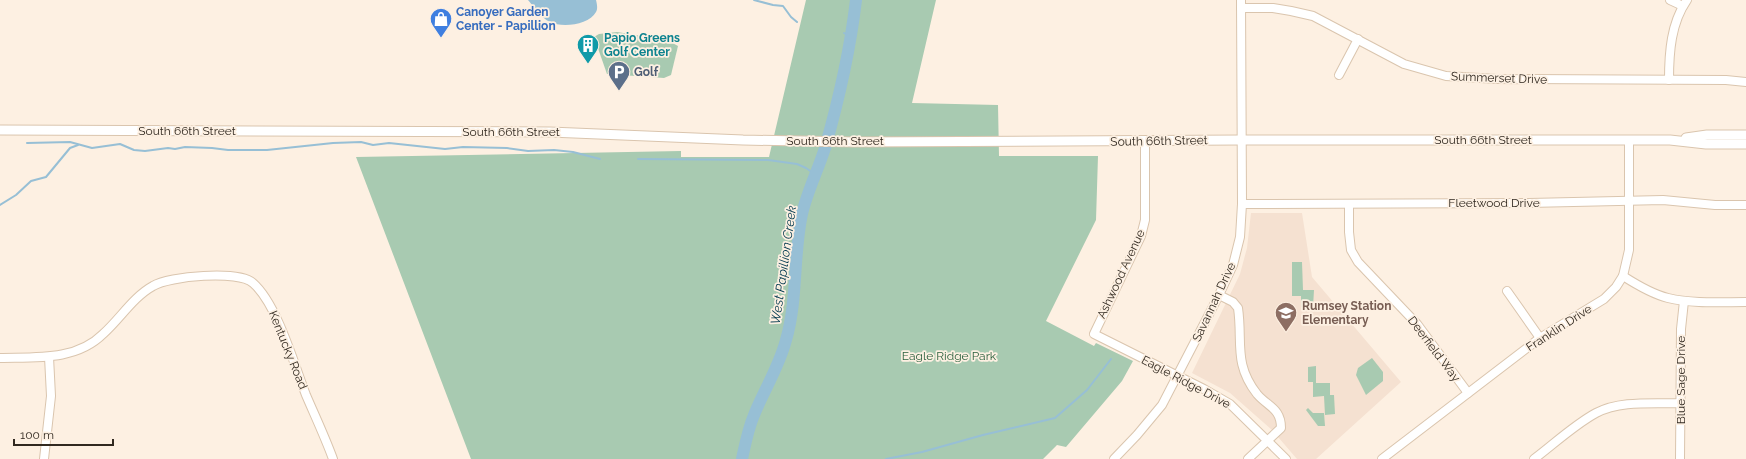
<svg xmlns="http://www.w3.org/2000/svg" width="1746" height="459" font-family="Raleway,sans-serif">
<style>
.education{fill:#f5e1d1}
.green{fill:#a8cab1}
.water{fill:#97bfd5}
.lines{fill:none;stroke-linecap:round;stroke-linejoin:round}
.stream{stroke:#97bfd5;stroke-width:2}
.river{stroke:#97bfd5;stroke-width:12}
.minor-casing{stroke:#dac5ae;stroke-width:10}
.tertiary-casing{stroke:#dac5ae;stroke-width:11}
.minor{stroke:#fff;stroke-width:8}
.tertiary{stroke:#fff;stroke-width:9}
.labels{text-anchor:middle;stroke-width:3.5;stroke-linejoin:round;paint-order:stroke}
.shop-label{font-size:12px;font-weight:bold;fill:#366cbe;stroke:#fdf0e2;text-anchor:start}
.culture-label{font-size:12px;font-weight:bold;fill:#0d838f;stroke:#fdf0e2;text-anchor:start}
.service-label{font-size:12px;font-weight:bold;fill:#4e5e75;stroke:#fdf0e2;text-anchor:start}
.street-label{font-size:12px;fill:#312920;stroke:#fdf0e2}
.education-label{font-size:12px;font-weight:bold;fill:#785e54;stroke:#fdf0e2;text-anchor:start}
.park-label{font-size:12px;fill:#295f3c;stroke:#fdf0e2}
.water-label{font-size:13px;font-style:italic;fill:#00384e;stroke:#fdf0e2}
</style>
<rect width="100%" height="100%" fill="#fdf0e2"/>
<polygon class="education" points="1251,213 1302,213 1312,277 1401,382 1316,459 1297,459 1272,430 1230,393 1192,373 1240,274 1247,248"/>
<g class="green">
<polygon points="806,0 936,0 912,103 998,105 999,156 1098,156 1096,220 1046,321 1094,346 1096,343 1133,361 1122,381 1066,447 1057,445 1043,459 471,459 356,157 681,151 681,157 769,157"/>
<polygon points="617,32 667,40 678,46 671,75 664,78 607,74 594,37 599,34"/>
<polygon points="1292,262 1302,262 1303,290 1314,290 1313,307 1301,307 1301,296 1292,296"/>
<polygon points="1372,358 1383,372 1383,381 1366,395 1356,375 1358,368"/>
<polygon points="1316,366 1316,383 1330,383 1330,395 1334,395 1335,414 1325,415 1324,396 1313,397 1313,382 1308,382 1308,367"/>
<polygon points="1308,408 1313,413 1324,413 1325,426 1318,426 1306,410"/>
</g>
<path class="water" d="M 528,0 L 596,0 C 597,4 598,9 596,12 C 589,25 562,28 550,22 C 541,18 534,7 528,0 Z"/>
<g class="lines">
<g class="stream">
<polyline points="754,0 773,5 783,6 791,17 797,22"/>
<polyline points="844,33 850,37"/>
<polyline points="27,143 70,142 92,148 120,144 134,150 145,151 168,148 175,149 185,147 212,148 228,150 267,150 333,143 361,142 373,145 389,143 445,149 463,147 507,148 528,151 554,150 573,152 600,159"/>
<polyline points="638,159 768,160 797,164 806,168 816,175"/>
<polyline points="0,205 16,195 31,181 46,177 70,148 78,145"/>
<polyline points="886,459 922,452 983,435 1055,418 1087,390 1111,359"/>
</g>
<path class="river" d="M 742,459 C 745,445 748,429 754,415 C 764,390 779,367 786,340 C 798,299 793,255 802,214 C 807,192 818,170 825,148 C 839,99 850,51 856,0"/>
<g class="minor-casing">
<g id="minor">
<polyline points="1670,0 1683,6"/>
<polyline points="1241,8 1273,8 1291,11 1313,16 1404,64 1446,76 1497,79 1726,80 1746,82"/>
<polyline points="1339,75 1358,39"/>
<path d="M 1669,80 C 1669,52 1671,23 1687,0"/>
<polyline points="1145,141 1145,220 1141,236 1094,334 1204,389 1230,404 1286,459"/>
<polyline points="1242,204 1529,203 1663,200 1715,205 1746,205"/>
<polyline points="1349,204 1349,232 1351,250 1358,262 1417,324 1468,393"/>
<path d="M 1623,276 C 1637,285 1652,294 1668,298 C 1693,304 1721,302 1746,302"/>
<polyline points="1507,291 1540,338"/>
<path d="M 1219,295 L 1233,302 L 1238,308 C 1243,342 1233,363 1257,394 C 1268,407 1281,408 1281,428 L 1248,459"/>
<path d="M 0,358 C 35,357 76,361 103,334 C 120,319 133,297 153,286 C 169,276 239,270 253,283 C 277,304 294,364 306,395 C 315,416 325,437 333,459"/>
<polyline points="44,459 51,396 49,357"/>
<polyline points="1114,459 1137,435 1162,405 1219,295 1233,265 1240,237 1242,204 1241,0"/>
<polyline points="1382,459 1540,338 1604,299 1616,287 1623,276 1629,250 1629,141"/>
<path d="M 1534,459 C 1554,444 1574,425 1596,413 C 1621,400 1653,404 1681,403"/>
<polyline points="1680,459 1681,329 1684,301"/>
</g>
</g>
<g class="tertiary-casing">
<g id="tertiary">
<polyline points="0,130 550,132 743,140 853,142 1241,140 1670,140 1706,144 1746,144"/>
<polyline points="1686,138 1707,135 1746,135"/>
</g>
</g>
<use href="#minor" class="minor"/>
<use href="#tertiary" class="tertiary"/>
</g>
<defs>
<g id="shop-pin" transform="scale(1.15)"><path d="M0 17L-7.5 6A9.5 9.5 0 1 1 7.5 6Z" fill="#3f7fe0" stroke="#fdf0e2"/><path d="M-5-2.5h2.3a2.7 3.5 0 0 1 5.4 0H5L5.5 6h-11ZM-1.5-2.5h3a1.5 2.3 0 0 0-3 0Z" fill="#fff"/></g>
<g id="building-pin" transform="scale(1.15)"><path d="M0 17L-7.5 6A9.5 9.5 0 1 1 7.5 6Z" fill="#0f9aa8" stroke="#fdf0e2"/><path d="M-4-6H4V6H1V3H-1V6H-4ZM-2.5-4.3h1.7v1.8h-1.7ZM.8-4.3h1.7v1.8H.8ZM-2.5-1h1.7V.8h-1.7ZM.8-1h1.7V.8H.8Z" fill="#fff"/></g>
<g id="parking-pin" transform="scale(1.15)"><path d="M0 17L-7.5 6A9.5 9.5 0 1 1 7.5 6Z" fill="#5c6f8a" stroke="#fdf0e2"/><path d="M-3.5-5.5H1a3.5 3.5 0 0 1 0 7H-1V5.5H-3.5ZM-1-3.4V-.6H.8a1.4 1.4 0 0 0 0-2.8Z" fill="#fff"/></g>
<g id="school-pin" transform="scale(1.15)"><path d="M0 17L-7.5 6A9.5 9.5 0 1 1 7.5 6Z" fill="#8d6e63" stroke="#fdf0e2"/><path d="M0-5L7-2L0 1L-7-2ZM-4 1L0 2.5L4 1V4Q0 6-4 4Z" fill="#fff"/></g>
</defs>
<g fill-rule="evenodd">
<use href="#shop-pin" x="441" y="19"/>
<use href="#building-pin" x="588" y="45"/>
<use href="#parking-pin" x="619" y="72"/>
<use href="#school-pin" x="1286" y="313"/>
</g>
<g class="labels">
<g class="shop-label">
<text x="456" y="16">Canoyer Garden<tspan x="456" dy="14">Center - Papillion</tspan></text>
</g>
<g class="culture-label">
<text x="604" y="42">Papio Greens<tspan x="604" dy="14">Golf Center</tspan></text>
</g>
<g class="service-label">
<text x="634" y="76">Golf</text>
</g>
<g class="street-label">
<text transform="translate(1499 78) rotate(2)" y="4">Summerset Drive</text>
<text x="187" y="135">South 66th Street</text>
<text x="511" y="136">South 66th Street</text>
<text x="1483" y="144">South 66th Street</text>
<text x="835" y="145">South 66th Street</text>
<text transform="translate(1159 141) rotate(-1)" y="4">South 66th Street</text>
<text x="1494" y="207">Fleetwood Drive</text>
<text transform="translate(1121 274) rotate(-65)" y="4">Ashwood Avenue</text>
<text transform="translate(1214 302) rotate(-65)" y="4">Savannah Drive</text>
<text transform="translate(1559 328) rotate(-33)" y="4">Franklin Drive</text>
<text transform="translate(1434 349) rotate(53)" y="4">Deerfield Way</text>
<text transform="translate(288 350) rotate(68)" y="4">Kentucky Road</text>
<text transform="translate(1681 380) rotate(-90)" y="4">Blue Sage Drive</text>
<text transform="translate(1186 382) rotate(28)" y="4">Eagle Ridge Drive</text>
</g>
<g class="education-label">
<text x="1302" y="310">Rumsey Station<tspan x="1302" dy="14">Elementary</tspan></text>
</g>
<g class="park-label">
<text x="949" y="360">Eagle Ridge Park</text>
</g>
<g class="water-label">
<text transform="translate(783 265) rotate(-82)" y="5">West Papillion Creek</text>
</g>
</g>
<path d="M14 439v6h99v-6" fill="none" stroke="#312920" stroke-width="2"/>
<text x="20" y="439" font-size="12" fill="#312920" stroke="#fdf0e2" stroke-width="3" paint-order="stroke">100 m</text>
</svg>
